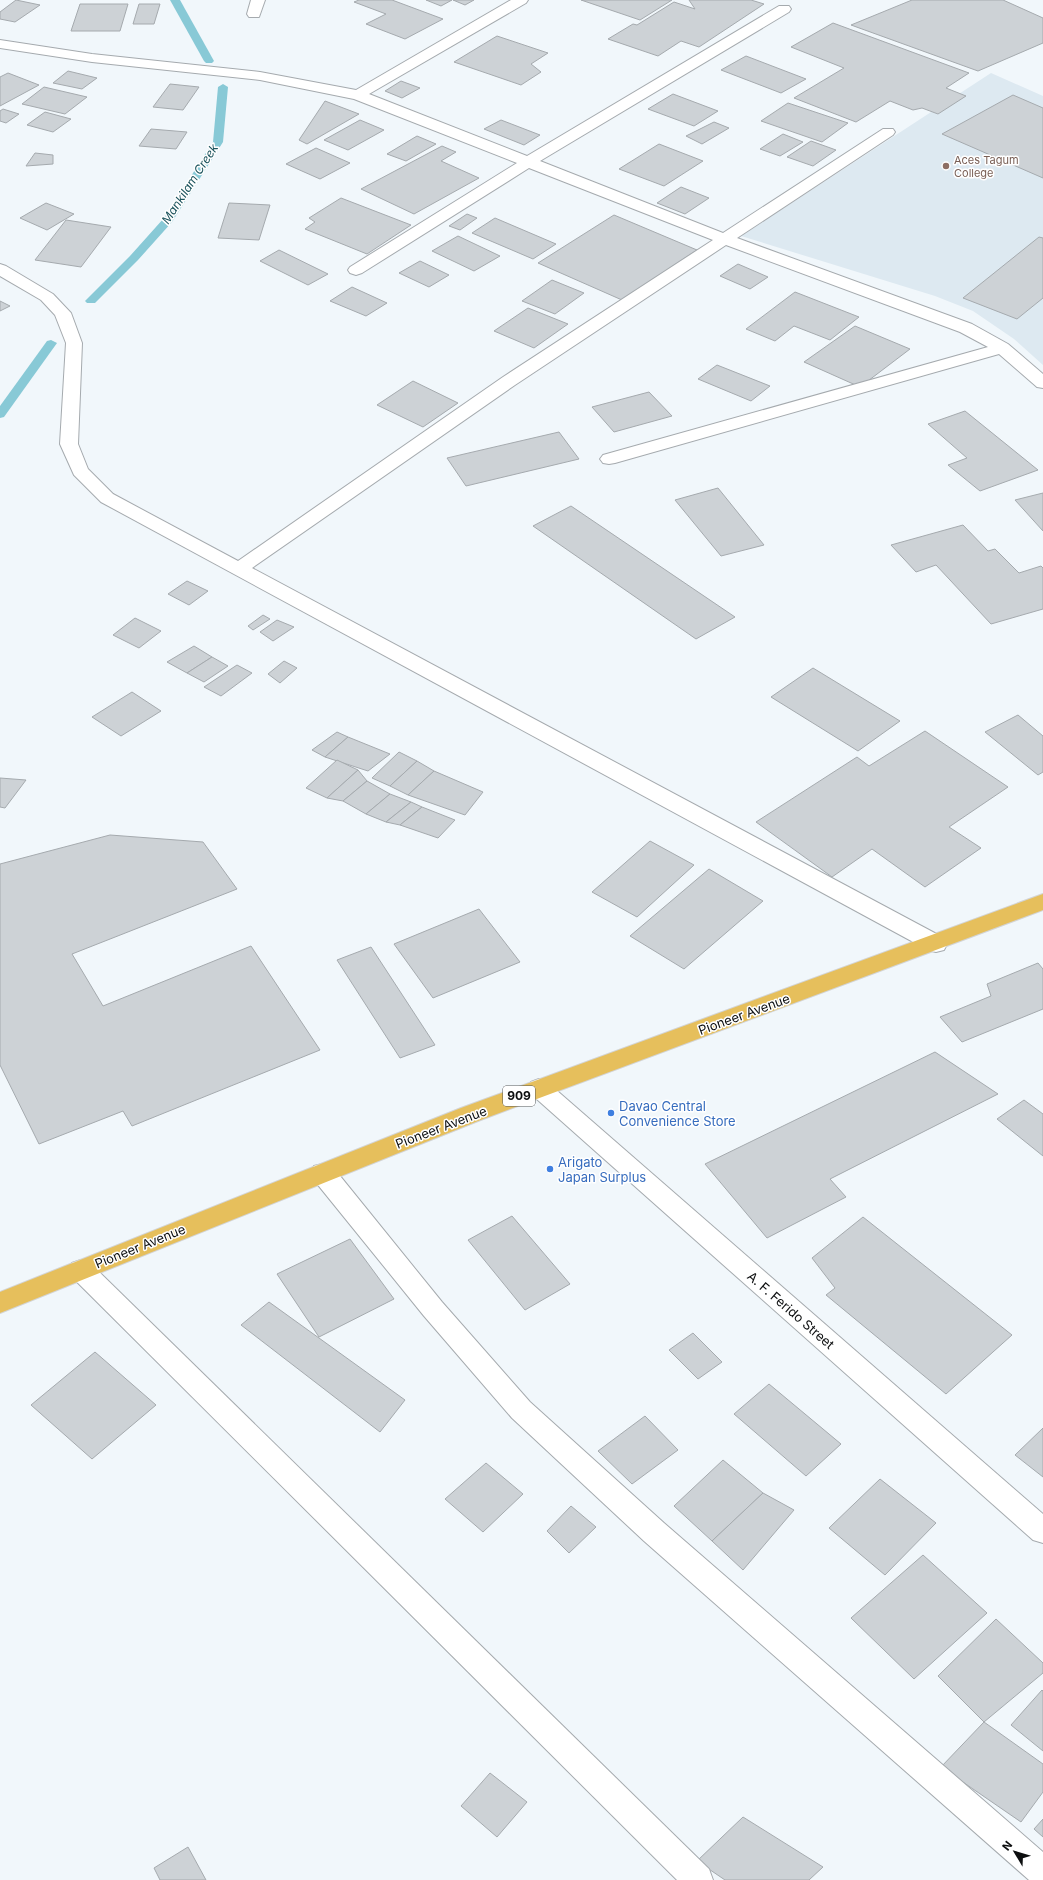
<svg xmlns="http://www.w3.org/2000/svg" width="1043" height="1880" font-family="Inter,sans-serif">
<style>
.built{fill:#dde9f1}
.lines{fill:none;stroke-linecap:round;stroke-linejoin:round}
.stream{fill:#88c9d6;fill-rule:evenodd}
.building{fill:#cdd2d6;stroke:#a5aaae}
.minor-casing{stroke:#a5aaae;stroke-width:2}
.trunk-casing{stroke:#d3d4d4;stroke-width:2}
.minor{fill:#fff;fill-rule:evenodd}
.trunk{fill:#e6bf5c;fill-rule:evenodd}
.education-dot{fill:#8d6e63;stroke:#fff;stroke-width:1.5}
.shop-dot{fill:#3f7fe0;stroke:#fff;stroke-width:1.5}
.labels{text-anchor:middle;stroke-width:3;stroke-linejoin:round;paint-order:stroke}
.far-education-label{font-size:11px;fill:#785e54;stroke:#fff;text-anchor:start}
.far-water-label{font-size:12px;font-style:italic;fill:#1c545d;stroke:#fff}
.shield{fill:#fff;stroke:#555657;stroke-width:1}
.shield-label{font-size:12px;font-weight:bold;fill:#0c0e0f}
.street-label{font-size:13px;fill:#0c0e0f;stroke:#fff}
.shop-label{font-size:13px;fill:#366cbe;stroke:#fff;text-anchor:start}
</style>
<rect width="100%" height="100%" fill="#f1f7fb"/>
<polygon class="built" points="991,73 1043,96 1043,365 1014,339 973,311 935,296 741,236"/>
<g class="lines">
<g class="stream">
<polygon points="170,0 180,0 214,61 212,63 206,63 204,61"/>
<polygon points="223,84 228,87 223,142 172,222 138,260 95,303 87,303 85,301 130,256 164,218 213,142 218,87"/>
<polygon points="51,340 57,343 4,417 0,418 0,406 47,341"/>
</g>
</g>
<g class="building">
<polygon points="16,0 40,5 15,22 0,19 0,12"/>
<polygon points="359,0 392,0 443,19 405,39 366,24 386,14 354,2"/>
<polygon points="426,0 452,0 441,6"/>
<polygon points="453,0 474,0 465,5"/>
<polygon points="581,0 672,0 640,20"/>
<polygon points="689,0 751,0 764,4 699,47 681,41 658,56 608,39 633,24 637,25 674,2 695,9"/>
<polygon points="912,0 1003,0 1043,18 1043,43 978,71 851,25"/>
<polygon points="80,4 128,4 120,31 71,31"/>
<polygon points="139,4 160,4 154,24 133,24"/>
<polygon points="833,23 969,73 946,88 966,96 938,114 922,108 913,110 890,101 856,122 794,98 844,68 791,47"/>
<polygon points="497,36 548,53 531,64 541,72 521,85 454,62"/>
<polygon points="746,56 806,79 781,93 721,70"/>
<polygon points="68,71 97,78 82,89 53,83"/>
<polygon points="8,73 39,85 0,106 0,77"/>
<polygon points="401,81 420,88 402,98 385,91"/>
<polygon points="170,84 199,87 183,110 153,107"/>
<polygon points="44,87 87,97 65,114 22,104"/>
<polygon points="673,94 718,111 694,126 648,109"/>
<polygon points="1013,95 1043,108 1043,178 942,134"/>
<polygon points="325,101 359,114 307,144 299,140"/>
<polygon points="788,103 848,123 822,142 761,121"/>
<polygon points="3,109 19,114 6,123 0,121 0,111"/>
<polygon points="45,112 71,119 53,132 27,125"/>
<polygon points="360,120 384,130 348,150 324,140"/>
<polygon points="501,120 540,135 524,145 484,129"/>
<polygon points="714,122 729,128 702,144 686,136"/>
<polygon points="151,129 187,132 176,149 139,146"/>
<polygon points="783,134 803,142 780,156 760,149"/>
<polygon points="417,136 436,144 406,161 387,154"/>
<polygon points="811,141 836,150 813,166 787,157"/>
<polygon points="659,144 703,161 664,186 619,169"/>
<polygon points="442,146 456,152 441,161 479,178 414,214 361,189"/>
<polygon points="316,148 350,163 320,179 286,164"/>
<polygon points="35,153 53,155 53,164 26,166"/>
<polygon points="681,187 709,198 685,214 657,203"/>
<polygon points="341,198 411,225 367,254 305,229 315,222 309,218"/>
<polygon points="46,203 74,214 47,230 20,218"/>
<polygon points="229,203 270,205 259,240 218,238"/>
<polygon points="467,214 477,218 460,230 449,226"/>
<polygon points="614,215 697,250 622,300 538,263"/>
<polygon points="495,218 556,244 533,259 472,233"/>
<polygon points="66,220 111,227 81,267 35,260"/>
<polygon points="458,236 500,256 474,271 432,251"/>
<polygon points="1039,237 1043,238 1043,298 1017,319 963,298"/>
<polygon points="279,250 328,274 308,285 260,261"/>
<polygon points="420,261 449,275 429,287 399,273"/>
<polygon points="738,264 768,277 750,289 720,276"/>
<polygon points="552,280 584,293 555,314 522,301"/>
<polygon points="352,287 387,303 366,316 330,301"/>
<polygon points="795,292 859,317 830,340 794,326 775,341 746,329"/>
<polygon points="0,301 10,306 0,311"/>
<polygon points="528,308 568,324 534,348 494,331"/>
<polygon points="855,326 910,349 860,387 804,362"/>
<polygon points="717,365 770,386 751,401 698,379"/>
<polygon points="413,381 458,403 423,427 377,405"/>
<polygon points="649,392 672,416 614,432 592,407"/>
<polygon points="965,411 1038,470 980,491 948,465 967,458 928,424"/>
<polygon points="559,432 579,459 466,486 447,458"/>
<polygon points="718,488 764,545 721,556 675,500"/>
<polygon points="1043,493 1043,531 1015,500"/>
<polygon points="571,506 735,617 696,639 533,526"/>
<polygon points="963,525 988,551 995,549 1019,573 1041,566 1043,568 1043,609 991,624 936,565 916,572 891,545"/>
<polygon points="187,581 208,591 189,605 168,594"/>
<polygon points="263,615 270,619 253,630 248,626"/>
<polygon points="135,618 161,631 139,648 113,635"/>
<polygon points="277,620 294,627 273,641 260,632"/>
<polygon points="194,646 212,657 187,673 167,662"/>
<polygon points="212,657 228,666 204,682 187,673"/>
<polygon points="284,661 297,668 280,683 268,674"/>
<polygon points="237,665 252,673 221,696 204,687"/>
<polygon points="813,668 900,721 858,751 771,697"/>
<polygon points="132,692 161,711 121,736 92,717"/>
<polygon points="1018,715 1043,736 1043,772 1038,775 985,732"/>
<polygon points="925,731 1008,787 949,827 981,848 925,887 872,849 832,877 756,822 857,757 869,766"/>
<polygon points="337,732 348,737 325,757 312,750"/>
<polygon points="348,737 390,754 368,771 325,757"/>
<polygon points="399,752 417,761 390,786 372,778"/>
<polygon points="337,760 358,770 327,798 306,788"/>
<polygon points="417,761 434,771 408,795 390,786"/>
<polygon points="358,770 367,781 343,801 327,798"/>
<polygon points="434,771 483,792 465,815 408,795"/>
<polygon points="0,778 26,780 5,808 0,807"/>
<polygon points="367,781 390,794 366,814 343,801"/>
<polygon points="390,794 411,802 386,822 366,814"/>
<polygon points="411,802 422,807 400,825 386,822"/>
<polygon points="422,807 455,820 438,838 400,825"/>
<polygon points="110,835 203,842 237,889 72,954 103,1006 251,946 320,1050 132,1126 123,1111 39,1144 0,1065 0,864"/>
<polygon points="650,841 694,865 637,917 592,892"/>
<polygon points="709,869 763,901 684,969 630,936"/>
<polygon points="479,909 520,962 433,998 394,944"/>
<polygon points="371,947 435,1045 400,1058 337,960"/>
<polygon points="1038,963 1043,969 1043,1009 962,1042 940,1017 991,996 987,984"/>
<polygon points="935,1052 998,1094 830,1179 846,1197 767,1238 705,1164"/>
<polygon points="1024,1100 1043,1114 1043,1156 997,1119"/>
<polygon points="512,1216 570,1284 525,1310 468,1240"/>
<polygon points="863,1217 1012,1335 946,1394 826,1295 835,1288 812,1258"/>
<polygon points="350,1239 394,1299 319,1337 277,1274"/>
<polygon points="269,1302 405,1400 380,1432 241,1325"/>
<polygon points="693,1333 722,1362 698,1379 669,1350"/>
<polygon points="95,1352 156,1405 92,1459 31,1405"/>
<polygon points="769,1384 841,1444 806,1476 734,1414"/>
<polygon points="645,1416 678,1450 632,1484 598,1451"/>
<polygon points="1043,1428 1043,1477 1015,1455"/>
<polygon points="723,1460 763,1493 712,1541 674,1506"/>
<polygon points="486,1463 523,1494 483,1532 445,1499"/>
<polygon points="880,1479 936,1523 885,1575 829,1528"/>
<polygon points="763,1493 794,1510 743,1570 712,1541"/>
<polygon points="571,1506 596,1527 569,1553 547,1531"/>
<polygon points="923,1555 987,1613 914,1679 851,1618"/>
<polygon points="996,1619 1043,1663 1043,1673 984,1722 938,1676"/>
<polygon points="1042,1690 1043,1691 1043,1751 1011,1725"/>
<polygon points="984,1722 1043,1764 1043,1792 1021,1822 941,1767"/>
<polygon points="490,1773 527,1802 497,1837 461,1806"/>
<polygon points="743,1817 823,1867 809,1880 725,1880 697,1861"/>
<polygon points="1043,1819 1043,1837 1034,1829"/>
<polygon points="188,1847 206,1880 160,1880 154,1868"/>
</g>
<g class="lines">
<g class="minor-casing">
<g id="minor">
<polygon points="251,0 265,0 259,17 249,17 247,14"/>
<polygon points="511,0 528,0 526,3 369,94 527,156 779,6 789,6 791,9 789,12 540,161 723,233 883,129 893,129 895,132 893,135 737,238 972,324 1008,344 1043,374 1043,388 1037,387 999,354 615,463 609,464 603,463 600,459 603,455 988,347 960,332 726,245 515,385 252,568 944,938 947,944 944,950 936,952 928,950 101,502 74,475 60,444 66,343 55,315 41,300 0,276 0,264 6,266 53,294 71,313 82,343 78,444 88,469 113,494 238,561 503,377 713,240 529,168 362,273 356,275 350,273 348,270 350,267 517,163 354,99 260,80 92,62 0,48 0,40 92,54 260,72 356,90"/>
<polygon points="539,1079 547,1082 1043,1514 1043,1543 1033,1540 531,1094 527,1088 531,1082"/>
<polygon points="323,1164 332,1166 442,1302 530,1402 664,1523 1043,1852 1043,1880 1029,1880 644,1541 512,1418 424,1316 314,1180 311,1173 314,1166"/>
<polygon points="81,1260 90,1263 709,1869 713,1880 677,1880 72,1277 69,1270 72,1263"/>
</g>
</g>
<g class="trunk-casing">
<polygon id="trunk" points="1043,894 1043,910 478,1121 0,1313 0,1292 461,1108"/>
</g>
<use href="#minor" class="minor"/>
<use href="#trunk" class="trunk"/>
</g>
<circle class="education-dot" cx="946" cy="166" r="4"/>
<g class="shop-dot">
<circle cx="611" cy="1113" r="4"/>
<circle cx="550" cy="1169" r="4"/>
</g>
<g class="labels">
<g class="far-education-label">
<text x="954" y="164">Aces Tagum<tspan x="954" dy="13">College</tspan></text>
</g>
<g class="far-water-label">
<text transform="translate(190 184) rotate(-57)" y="4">Mankilam Creek</text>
</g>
<rect class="shield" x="503" y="1086" width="32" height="20" rx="3"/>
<g class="shield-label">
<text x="519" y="1100">909</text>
</g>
<g class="street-label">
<text transform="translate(744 1014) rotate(-20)" y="5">Pioneer Avenue</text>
<text transform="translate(441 1127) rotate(-21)" y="5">Pioneer Avenue</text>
<text transform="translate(140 1246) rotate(-22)" y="5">Pioneer Avenue</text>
<text transform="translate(791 1310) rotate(41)" y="5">A. F. Ferido Street</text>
</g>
<g class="shop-label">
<text x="619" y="1111">Davao Central<tspan x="619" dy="15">Convenience Store</tspan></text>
<text x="558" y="1167">Arigato<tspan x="558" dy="15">Japan Surplus</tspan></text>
</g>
</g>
<g transform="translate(1015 1852) rotate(308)" stroke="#ffffff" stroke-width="3" paint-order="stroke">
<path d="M0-3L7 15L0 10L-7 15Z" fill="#0c0e0f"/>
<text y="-6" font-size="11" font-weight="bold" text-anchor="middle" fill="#0c0e0f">N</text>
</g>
</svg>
